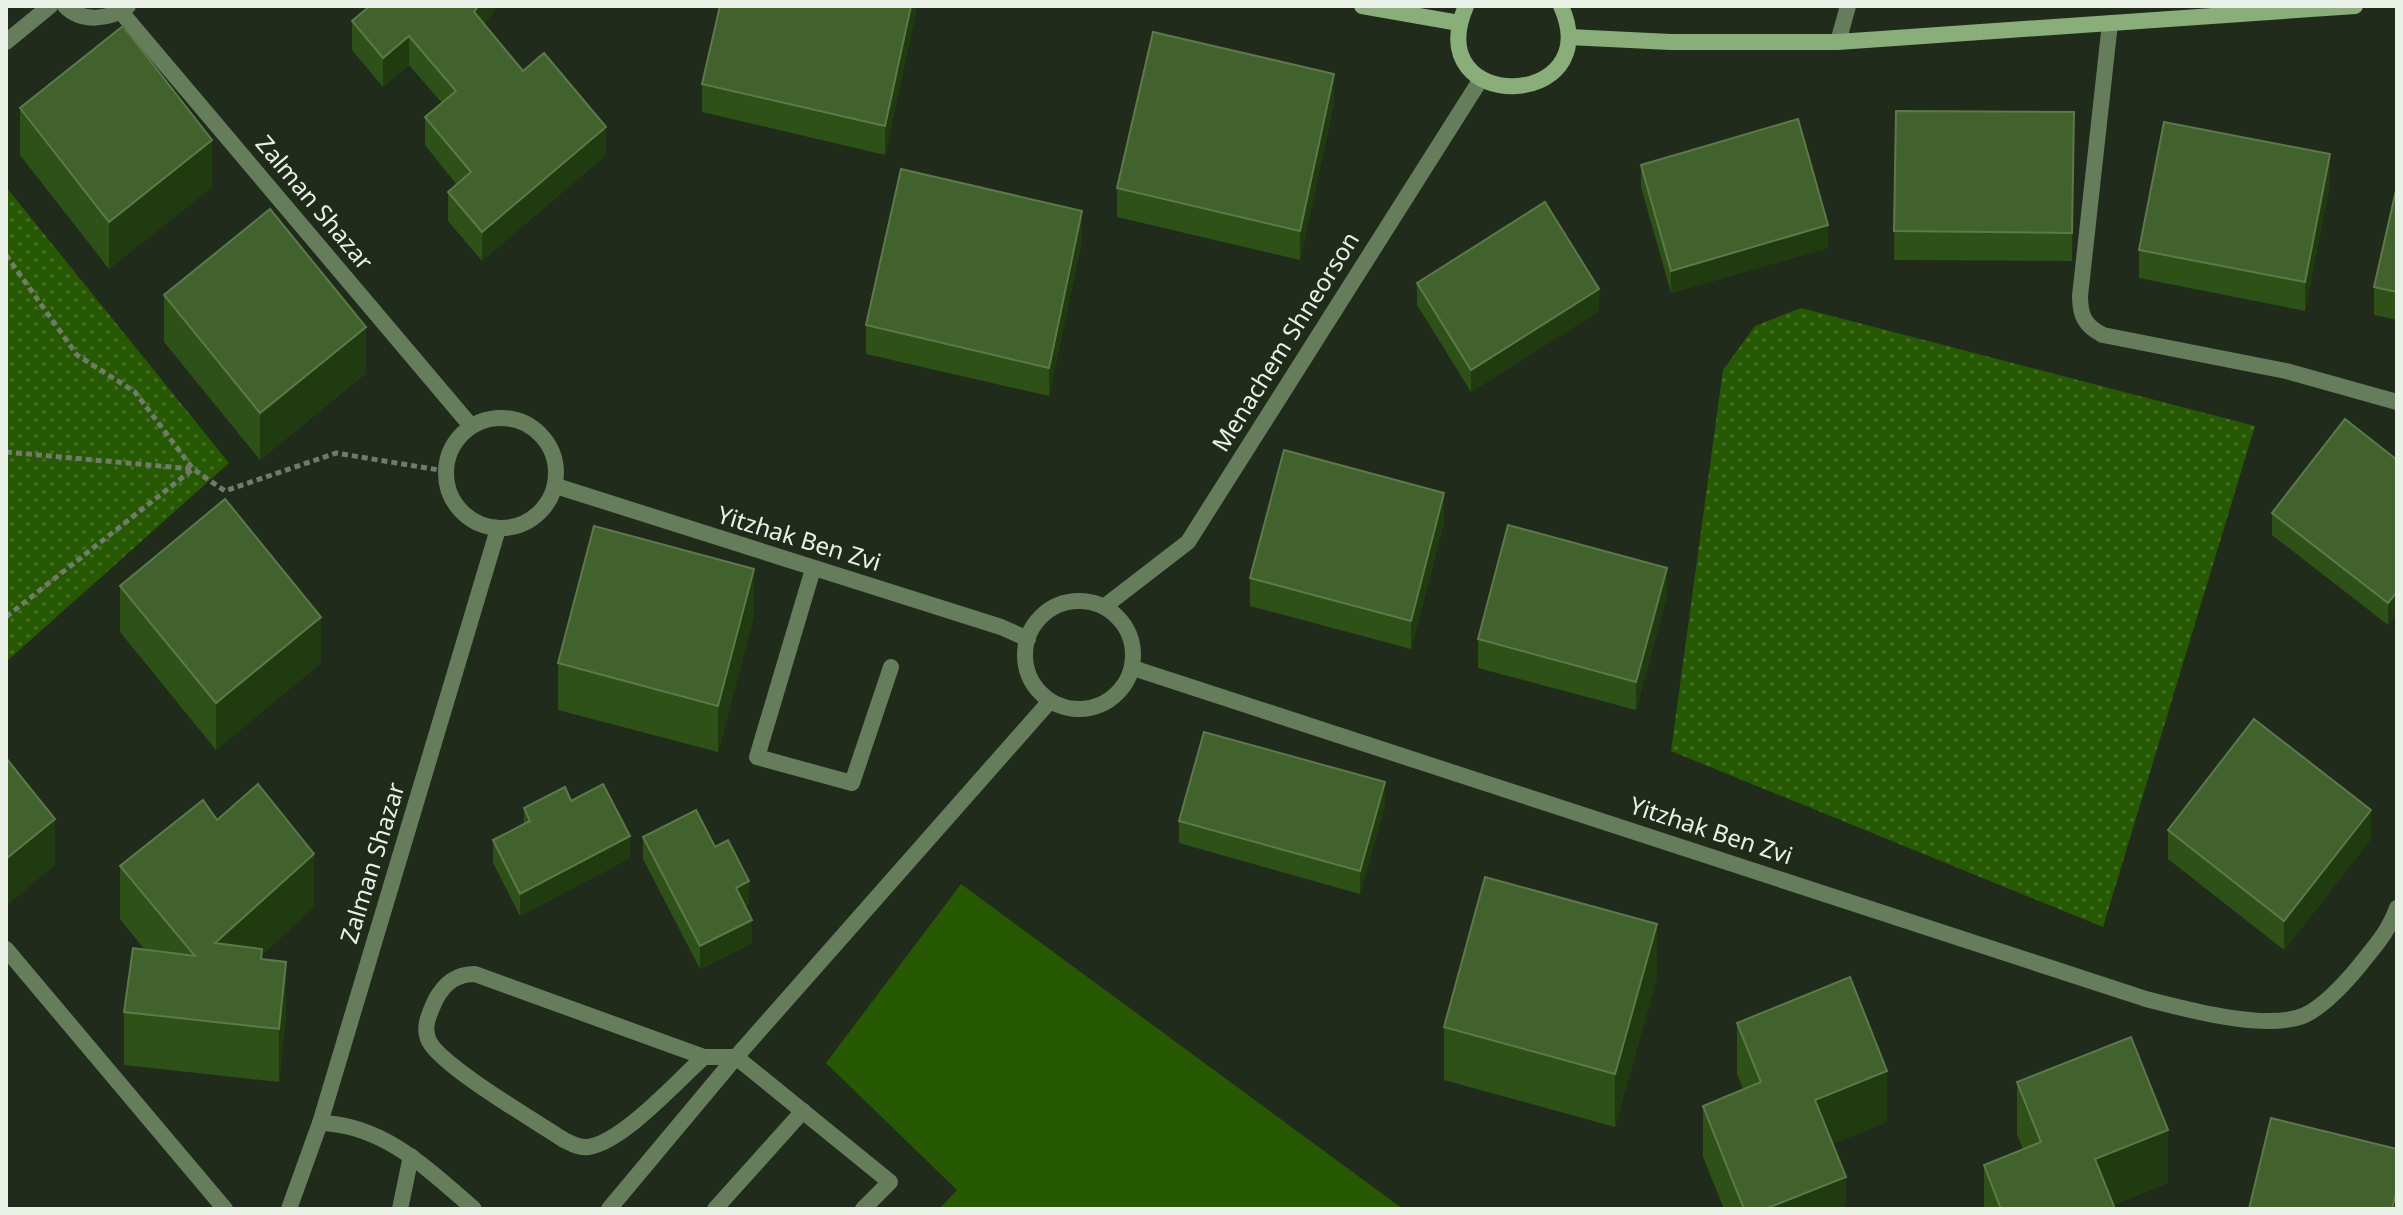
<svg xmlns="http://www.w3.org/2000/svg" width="2403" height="1215" font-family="'Noto Sans',sans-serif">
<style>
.green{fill:#275903}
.park{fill:url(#park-dots)}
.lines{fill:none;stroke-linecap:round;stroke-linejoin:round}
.path{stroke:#717b6d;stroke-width:5;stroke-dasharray:6 4;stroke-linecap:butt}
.lane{stroke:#667d5c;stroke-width:16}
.street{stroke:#667d5c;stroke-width:16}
.secondary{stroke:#89ae7a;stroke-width:16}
.wall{fill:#2d5117}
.shaded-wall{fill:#1f3b0f}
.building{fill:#42622d;stroke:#5c794a;stroke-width:2}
.labels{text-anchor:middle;stroke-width:6;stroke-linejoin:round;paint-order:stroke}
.street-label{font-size:24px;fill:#eaf2e7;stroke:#202b1b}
</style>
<defs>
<pattern id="park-dots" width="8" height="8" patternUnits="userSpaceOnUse" patternTransform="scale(2)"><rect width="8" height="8" fill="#275903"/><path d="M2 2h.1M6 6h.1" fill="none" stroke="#467128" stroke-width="1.8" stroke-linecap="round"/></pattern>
</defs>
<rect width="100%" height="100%" fill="#202b1b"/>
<polygon class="green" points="961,884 1403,1209 939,1209 957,1190 826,1063"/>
<g class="park">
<polygon points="6,187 229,463 6,662"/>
<polygon points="1801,308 2255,426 2103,927 1671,751 1723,370 1755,326"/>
</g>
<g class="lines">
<g class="path">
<polyline points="6,255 77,355 135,392 193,469 6,617"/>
<polyline points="6,452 193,469 225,491 336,453 445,471"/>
</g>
<g class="lane">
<polyline points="1838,42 1848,6"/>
<polyline points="813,569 757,757 852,783 891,667"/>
<path d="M 704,1057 C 677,1081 623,1142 588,1147 C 579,1148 572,1144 564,1140 C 537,1122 441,1066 429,1041 C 422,1027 430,1012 436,999 C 445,983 456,974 475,974 L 704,1057 L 736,1057 L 890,1182 L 863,1209"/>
<polyline points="400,1209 411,1156"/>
<polyline points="715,1209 803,1111"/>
</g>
<g class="street">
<path d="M 65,6 C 82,23 110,20 128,6"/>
<polyline points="121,12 471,426"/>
<path d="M 2110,23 L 2080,296 C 2080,316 2085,326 2103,335 L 2286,371 L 2397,402"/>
<polyline points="6,42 50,6"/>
<circle cx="501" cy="473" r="55"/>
<polyline points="556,486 1001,627 1028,639"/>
<circle cx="1079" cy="655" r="54"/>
<polyline points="1105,606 1188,542 1481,79"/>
<path d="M 1133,668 L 2146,999 C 2185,1009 2268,1032 2305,1015 C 2326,1005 2346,982 2360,965 C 2375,946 2389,931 2397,908"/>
<polyline points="6,949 225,1209"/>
<path d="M 320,1123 C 383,1124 429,1170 474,1209"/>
<polyline points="289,1209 320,1123 498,529"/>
<polyline points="609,1209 736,1057 1050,701"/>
</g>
<g class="secondary">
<polyline points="1362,6 1459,23"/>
<path d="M 1466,6 C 1419,116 1608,110 1561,6"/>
<polyline points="1569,37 1670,42 1838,42 2355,6"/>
</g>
</g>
<g class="wall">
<polygon points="370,6 497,6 484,25 523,71 606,155 482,261 448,221 448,192 457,185 425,145 425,117 442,103 409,65 383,87 352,50 352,21"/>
<polygon points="720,6 917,6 885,155 702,112 702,84"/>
<polygon points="1334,103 1300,260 1117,217 1117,188"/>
<polygon points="20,108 212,187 109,269 20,155"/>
<polygon points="1896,111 2074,112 2072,261 1894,260"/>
<polygon points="1641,165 1828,248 1671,293 1641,187"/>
<polygon points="2330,183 2305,311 2139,278 2139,250"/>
<polygon points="2397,186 2397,320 2374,315 2374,287"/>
<polygon points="1082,240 1049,396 866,354 866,325"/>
<polygon points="1417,283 1599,311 1471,392 1417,305"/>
<polygon points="164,295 366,373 260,460 164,342"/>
<polygon points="2397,460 2388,625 2272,535 2272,513"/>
<polygon points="1444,522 1411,649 1250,606 1250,578"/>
<polygon points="120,586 321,663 216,750 120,632"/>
<polygon points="1667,596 1636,710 1478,668 1478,639"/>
<polygon points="754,616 718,752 558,710 558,663"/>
<polygon points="571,801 630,858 520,916 493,863 493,840 524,825 524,808"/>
<polygon points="1385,805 1360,894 1179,843 1179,821"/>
<polygon points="217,820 314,907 262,955 262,959 286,1015 279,1082 124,1065 124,1012 145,950 120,919 120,866"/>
<polygon points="2168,830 2371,839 2284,950 2168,859"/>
<polygon points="643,837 715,847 749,903 745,906 752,943 700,969 643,859"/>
<polygon points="1657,977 1615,1127 1444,1080 1444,1027"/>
<polygon points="1737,1023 1887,1122 1832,1144 1846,1209 1724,1209 1703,1157 1703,1106 1743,1089 1737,1074"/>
<polygon points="2017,1082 2168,1183 2113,1205 2115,1209 1984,1209 1984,1165 2023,1149 2017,1135"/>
</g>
<g class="shaded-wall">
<polygon points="478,6 497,6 474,41 474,12"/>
<polygon points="911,6 917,6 885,155 885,126"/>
<polygon points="409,36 409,65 383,87 383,58"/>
<polygon points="1334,74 1334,103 1300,260 1300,231"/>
<polygon points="606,127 606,155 482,261 482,232"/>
<polygon points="212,140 212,187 109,269 109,222"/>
<polygon points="2330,154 2330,183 2305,311 2305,282"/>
<polygon points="1082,211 1082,240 1049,396 1049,368"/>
<polygon points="1828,225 1828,248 1671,293 1671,271"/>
<polygon points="1599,289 1599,311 1471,392 1471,370"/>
<polygon points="366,327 366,373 260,460 260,413"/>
<polygon points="1444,493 1444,522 1411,649 1411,621"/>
<polygon points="1667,568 1667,596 1636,710 1636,682"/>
<polygon points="754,569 754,616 718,752 718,706"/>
<polygon points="2397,592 2397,614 2388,625 2388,603"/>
<polygon points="321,617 321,663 216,750 216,703"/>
<polygon points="1385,782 1385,805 1360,894 1360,871"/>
<polygon points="2371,810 2371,839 2284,950 2284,921"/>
<polygon points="55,819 55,865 6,906 6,859"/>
<polygon points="630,836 630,858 520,916 520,894"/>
<polygon points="314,854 314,907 262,955 262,1003 215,943"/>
<polygon points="749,881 749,903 736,910 736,888"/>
<polygon points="752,920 752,943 700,969 700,946"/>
<polygon points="1657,924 1657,977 1615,1127 1615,1074"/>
<polygon points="286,962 286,1015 279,1082 279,1029"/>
<polygon points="1887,1071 1887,1122 1815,1151 1815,1100"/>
<polygon points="2168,1130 2168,1183 2103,1209 2095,1159"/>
<polygon points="1846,1177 1846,1209 1765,1209"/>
<polygon points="2397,1189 2397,1209 2392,1209"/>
</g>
<g class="building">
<polygon points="370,6 478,6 474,12 523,71 544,53 606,127 482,232 448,192 471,172 425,117 456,91 409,36 383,58 352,21"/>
<polygon points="720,6 911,6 885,126 702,84"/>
<polygon points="123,26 212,140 109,222 20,108"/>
<polygon points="1153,32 1334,74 1300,231 1117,188"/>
<polygon points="1896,111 2074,112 2072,233 1894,231"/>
<polygon points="1798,119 1828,225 1671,271 1641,165"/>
<polygon points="2164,122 2330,154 2305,282 2139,250"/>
<polygon points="901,169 1082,211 1049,368 866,325"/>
<polygon points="2397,186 2397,292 2374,287"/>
<polygon points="1545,202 1599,289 1471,370 1417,283"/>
<polygon points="270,209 366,327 260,413 164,295"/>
<polygon points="2345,419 2397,460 2397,592 2388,603 2272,513"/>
<polygon points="1284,450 1444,493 1411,621 1250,578"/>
<polygon points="225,499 321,617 216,703 120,586"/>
<polygon points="1508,525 1667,568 1636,682 1478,639"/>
<polygon points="594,526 754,569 718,706 558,663"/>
<polygon points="2254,719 2371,810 2284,921 2168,830"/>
<polygon points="1204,732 1385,782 1360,871 1179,821"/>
<polygon points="6,758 55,819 6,859"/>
<polygon points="258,784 314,854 215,943 262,949 261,959 286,962 279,1029 124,1012 133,948 195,956 120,866 203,800 217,820"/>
<polygon points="603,784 630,836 520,894 493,840 530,821 524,808 565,787 571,801"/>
<polygon points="696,810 715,847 728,840 749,881 736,888 752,920 700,946 643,837"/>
<polygon points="1485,877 1657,924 1615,1074 1444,1027"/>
<polygon points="1850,977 1887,1071 1815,1100 1846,1177 1765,1209 1744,1209 1703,1106 1761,1082 1737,1023"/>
<polygon points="2131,1037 2168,1130 2095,1159 2115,1209 2001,1209 1984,1165 2041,1142 2017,1082"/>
<polygon points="2271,1118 2397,1149 2397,1189 2392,1209 2249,1209"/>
</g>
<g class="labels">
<g class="street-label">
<text transform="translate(314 203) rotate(50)" y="8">Zalman Shazar</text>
<text transform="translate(1286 342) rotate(-58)" y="8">Menachem Shneorson</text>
<text transform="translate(799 539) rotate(17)" y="8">Yitzhak Ben Zvi</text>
<text transform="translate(1711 831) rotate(18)" y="8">Yitzhak Ben Zvi</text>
<text transform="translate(373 863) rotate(-73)" y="8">Zalman Shazar</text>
</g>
</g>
<rect width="2403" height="1215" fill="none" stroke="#eaf2e7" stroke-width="16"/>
</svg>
